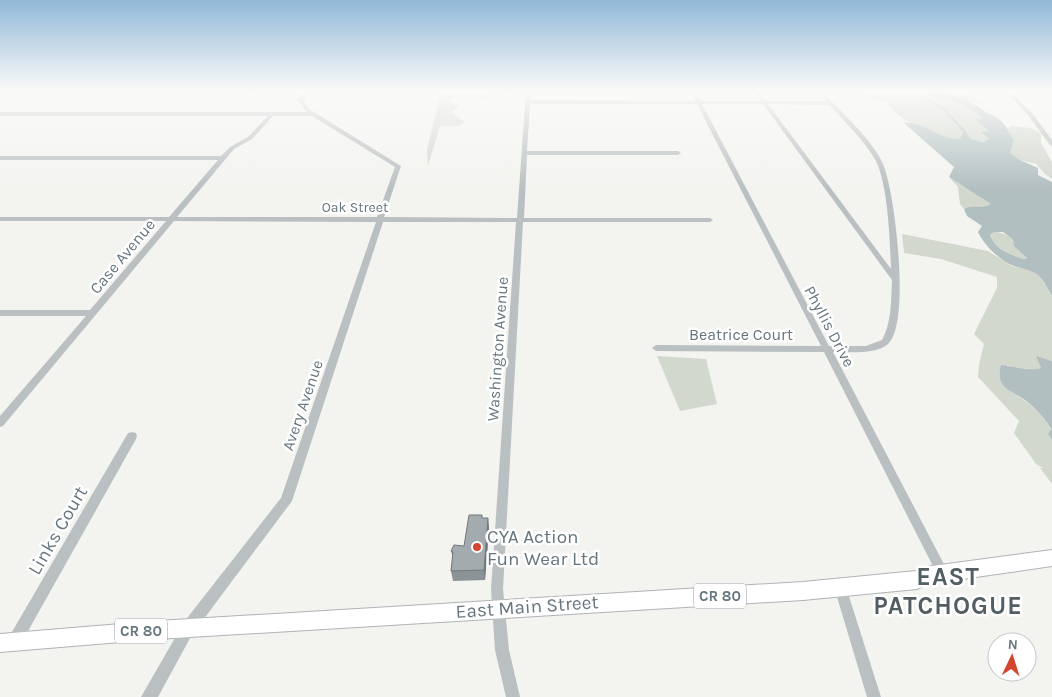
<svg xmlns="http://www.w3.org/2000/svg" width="1052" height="697" font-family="Karla,sans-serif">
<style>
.green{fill:#d3d8cf}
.water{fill:#b2bfc1;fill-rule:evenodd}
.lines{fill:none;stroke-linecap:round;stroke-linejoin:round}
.stream{stroke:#b2bfc1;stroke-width:2}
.river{fill:#b2bfc1;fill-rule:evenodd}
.primary-casing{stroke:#aeb3b5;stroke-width:2}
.minor{fill:#babfc1;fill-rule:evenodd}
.tertiary{fill:#babfc1;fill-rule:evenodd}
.primary{fill:#fff;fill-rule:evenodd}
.wall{fill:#8c9396}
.shaded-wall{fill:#72787a}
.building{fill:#a3abae;stroke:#72787a}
.poi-dot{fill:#d34530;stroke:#fff;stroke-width:2}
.labels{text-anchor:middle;stroke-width:5;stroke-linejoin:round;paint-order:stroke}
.far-street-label{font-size:14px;fill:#65767e;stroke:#fff}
.shield{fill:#fff;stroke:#939fa5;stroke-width:1}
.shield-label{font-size:15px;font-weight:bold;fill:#65767e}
.street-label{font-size:16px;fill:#65767e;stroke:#fff}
.near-street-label{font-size:19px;fill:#65767e;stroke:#fff}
.near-poi-label{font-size:19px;fill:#65767e;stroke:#fff;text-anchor:start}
.near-district-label{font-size:25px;font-weight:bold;letter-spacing:1px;fill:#525e64;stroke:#fff}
</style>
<rect width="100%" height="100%" fill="#f3f3f0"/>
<g class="green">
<path d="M 441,91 L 490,91 L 490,98 C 476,98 456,94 445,102 L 459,105 L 452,113 L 465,122 L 459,126 L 440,126 L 428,165 L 427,150 Z"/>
<path d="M 860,91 L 964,91 L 970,94 L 980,103 L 974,102 L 972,104 L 990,114 L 989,118 L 976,119 L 988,132 L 982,132 L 989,139 C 980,143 975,142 968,136 C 945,147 929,126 908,123 L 910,122 C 901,119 894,110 886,104 L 888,102 L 869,98 Z"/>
<path d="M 1012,126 C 1023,128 1033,126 1041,134 L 1041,143 L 1052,162 L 1052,179 L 1045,174 L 1036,164 L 1020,160 L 1010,153 L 1014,141 L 1008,128 Z"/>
<path d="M 949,177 L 992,204 C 982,209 972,204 964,209 L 960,204 L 958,187 Z"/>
<path d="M 994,232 C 1011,232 1017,247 1027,257 L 1023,259 C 1010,254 995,250 990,235 Z"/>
<path d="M 902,234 L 988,251 L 1012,266 L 1031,270 L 1041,277 L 1052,296 L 1052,361 L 1037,357 L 1041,368 C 1030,371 1018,370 1007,365 L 1001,379 C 1008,394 1012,391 1024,400 C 1035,408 1045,418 1051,430 L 1048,434 L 1052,440 L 1052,484 L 1040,468 L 1043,468 L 1036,464 L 1014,433 L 1019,421 L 978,377 L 979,364 L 984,344 L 974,334 L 997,288 L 997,277 L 941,259 L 904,253 Z"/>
<polygon points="657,356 706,359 717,404 680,411"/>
</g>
<g class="water">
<path d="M 990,114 C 1003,119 1008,129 1014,141 L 1010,153 L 1020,160 L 1038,168 L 1038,175 L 1052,182 L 1052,296 C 1048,290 1045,281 1039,276 C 1032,270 1024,269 1014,266 C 1000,261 984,245 978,232 L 982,226 L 967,216 L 964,209 C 972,204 983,209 991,204 L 949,177 L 954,167 L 904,123 C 923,121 939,140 960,139 L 964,130 L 971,139 L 982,142 L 989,139 L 981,132 L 988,131 L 975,119 L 988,118 ZM 994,232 L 1003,232 L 1013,240 L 1014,246 L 1027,258 L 1023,259 C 1010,254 995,250 990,235 Z"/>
<path d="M 1036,356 L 1052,361 L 1052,440 L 1048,434 L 1051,429 C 1045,418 1035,408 1025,400 C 1011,390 995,389 1001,365 C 1015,366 1026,372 1041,368 Z"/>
</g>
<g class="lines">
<polyline class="stream" points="919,91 928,100 948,111 948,114 965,132"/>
<path class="river" d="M 923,91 C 957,91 986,106 1006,134 L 1004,138 L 996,138 C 992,122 969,106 953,101 C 943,99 931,98 923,91 Z"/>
<g class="primary-casing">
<g id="primary">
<polygon points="0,91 5,91 0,95"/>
<polygon points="1052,550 1052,566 927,584 917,589 803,600 157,639 0,652 0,634 157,621 803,582 916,571 925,567"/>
</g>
</g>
<g class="minor">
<path d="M 304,91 L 309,91 L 303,100 L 309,109 L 401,166 L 384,217 L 517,218 L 526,91 L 530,91 L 530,100 L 696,101 L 691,91 L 696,91 L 701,101 L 761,101 L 754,91 L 759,91 L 766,101 L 826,101 L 817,91 L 822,91 C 841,112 872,139 883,164 C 895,192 911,324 888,344 C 876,355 848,352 833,352 L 947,570 L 949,574 L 947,578 L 943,580 L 939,578 L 824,352 L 656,351 L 652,348 L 656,345 L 821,346 L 697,104 L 530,104 L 527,151 L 678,151 L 681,153 L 678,155 L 527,155 L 524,218 L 710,218 L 713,220 L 710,222 L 523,222 L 503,589 L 509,650 L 520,697 L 506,697 L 495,650 L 491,589 L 516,222 L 383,222 L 292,501 L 194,632 L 189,633 L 184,632 L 183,627 L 184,622 L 281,498 L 376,222 L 174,221 L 3,426 L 0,427 L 0,416 L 86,316 L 0,316 L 0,310 L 90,310 L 166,221 L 0,221 L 0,217 L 169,217 L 218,160 L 0,160 L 0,156 L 221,156 L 230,147 L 248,137 L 268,116 L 0,116 L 0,112 L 307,112 L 297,100 ZM 702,104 L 763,104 L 892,280 C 891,300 892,322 882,340 L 866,346 L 829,346 ZM 768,104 L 829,105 C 845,122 864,140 876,161 C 888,186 890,240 891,269 ZM 312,116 L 395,167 L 377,217 L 177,217 L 234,149 L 252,139 L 273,116 Z"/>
<polygon points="1005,91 1010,91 1032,113 1052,140 1052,146 1050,145 1028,115"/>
<polygon points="132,432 136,433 137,436 136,439 19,647 14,649 9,647 7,642 9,637 128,433"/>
<polygon points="840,581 844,583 846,587 881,697 867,697 834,587 836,583"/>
</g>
<polygon class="tertiary" points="188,622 193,624 195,629 158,697 141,697 183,624"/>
<use href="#primary" class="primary"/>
</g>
<polygon class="wall" points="482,518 488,518 489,529 485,580 453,581 451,571 453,558 451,551 464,546"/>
<polygon class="shaded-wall" points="488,518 489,529 485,580 484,570"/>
<polygon class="building" points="469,515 482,515 482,518 488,518 484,570 451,571 453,552 451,551 454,545 464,546"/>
<linearGradient id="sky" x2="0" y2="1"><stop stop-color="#92b8d8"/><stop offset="0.48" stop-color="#fafaf8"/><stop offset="1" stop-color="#fafaf8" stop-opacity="0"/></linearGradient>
<rect width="1052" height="189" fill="url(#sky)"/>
<circle class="poi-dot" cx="477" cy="547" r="5"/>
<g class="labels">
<g class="far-street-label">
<text x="355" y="212">Oak Street</text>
</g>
<g class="shield">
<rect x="694" y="583.5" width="52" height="25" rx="4"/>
<rect x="115" y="618.5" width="52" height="25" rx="4"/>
</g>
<g class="shield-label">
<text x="720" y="601">CR 80</text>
<text x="141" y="636">CR 80</text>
</g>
<g class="street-label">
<text transform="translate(122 256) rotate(-50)" y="6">Case Avenue</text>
<text transform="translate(830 326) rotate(62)" y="6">Phyllis Drive</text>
<text x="741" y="340">Beatrice Court</text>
<text transform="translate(497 349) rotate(-86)" y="6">Washington Avenue</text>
<text transform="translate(302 405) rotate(-71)" y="6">Avery Avenue</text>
</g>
<g class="near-street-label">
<text transform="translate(57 530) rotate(-60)" y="7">Links Court</text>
<text transform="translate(527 606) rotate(-4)" y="7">East Main Street</text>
</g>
<g class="near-poi-label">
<text x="487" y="543">CYA Action<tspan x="487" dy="22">Fun Wear Ltd</tspan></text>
</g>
<g class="near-district-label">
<text x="948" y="585">EAST<tspan x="948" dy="29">PATCHOGUE</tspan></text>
</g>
</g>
<g transform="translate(1012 657) rotate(4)"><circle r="24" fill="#ffffff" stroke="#c1c8cb"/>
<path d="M0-4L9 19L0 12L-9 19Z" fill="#d34530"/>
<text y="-8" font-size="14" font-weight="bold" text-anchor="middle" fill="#65767e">N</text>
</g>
</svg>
